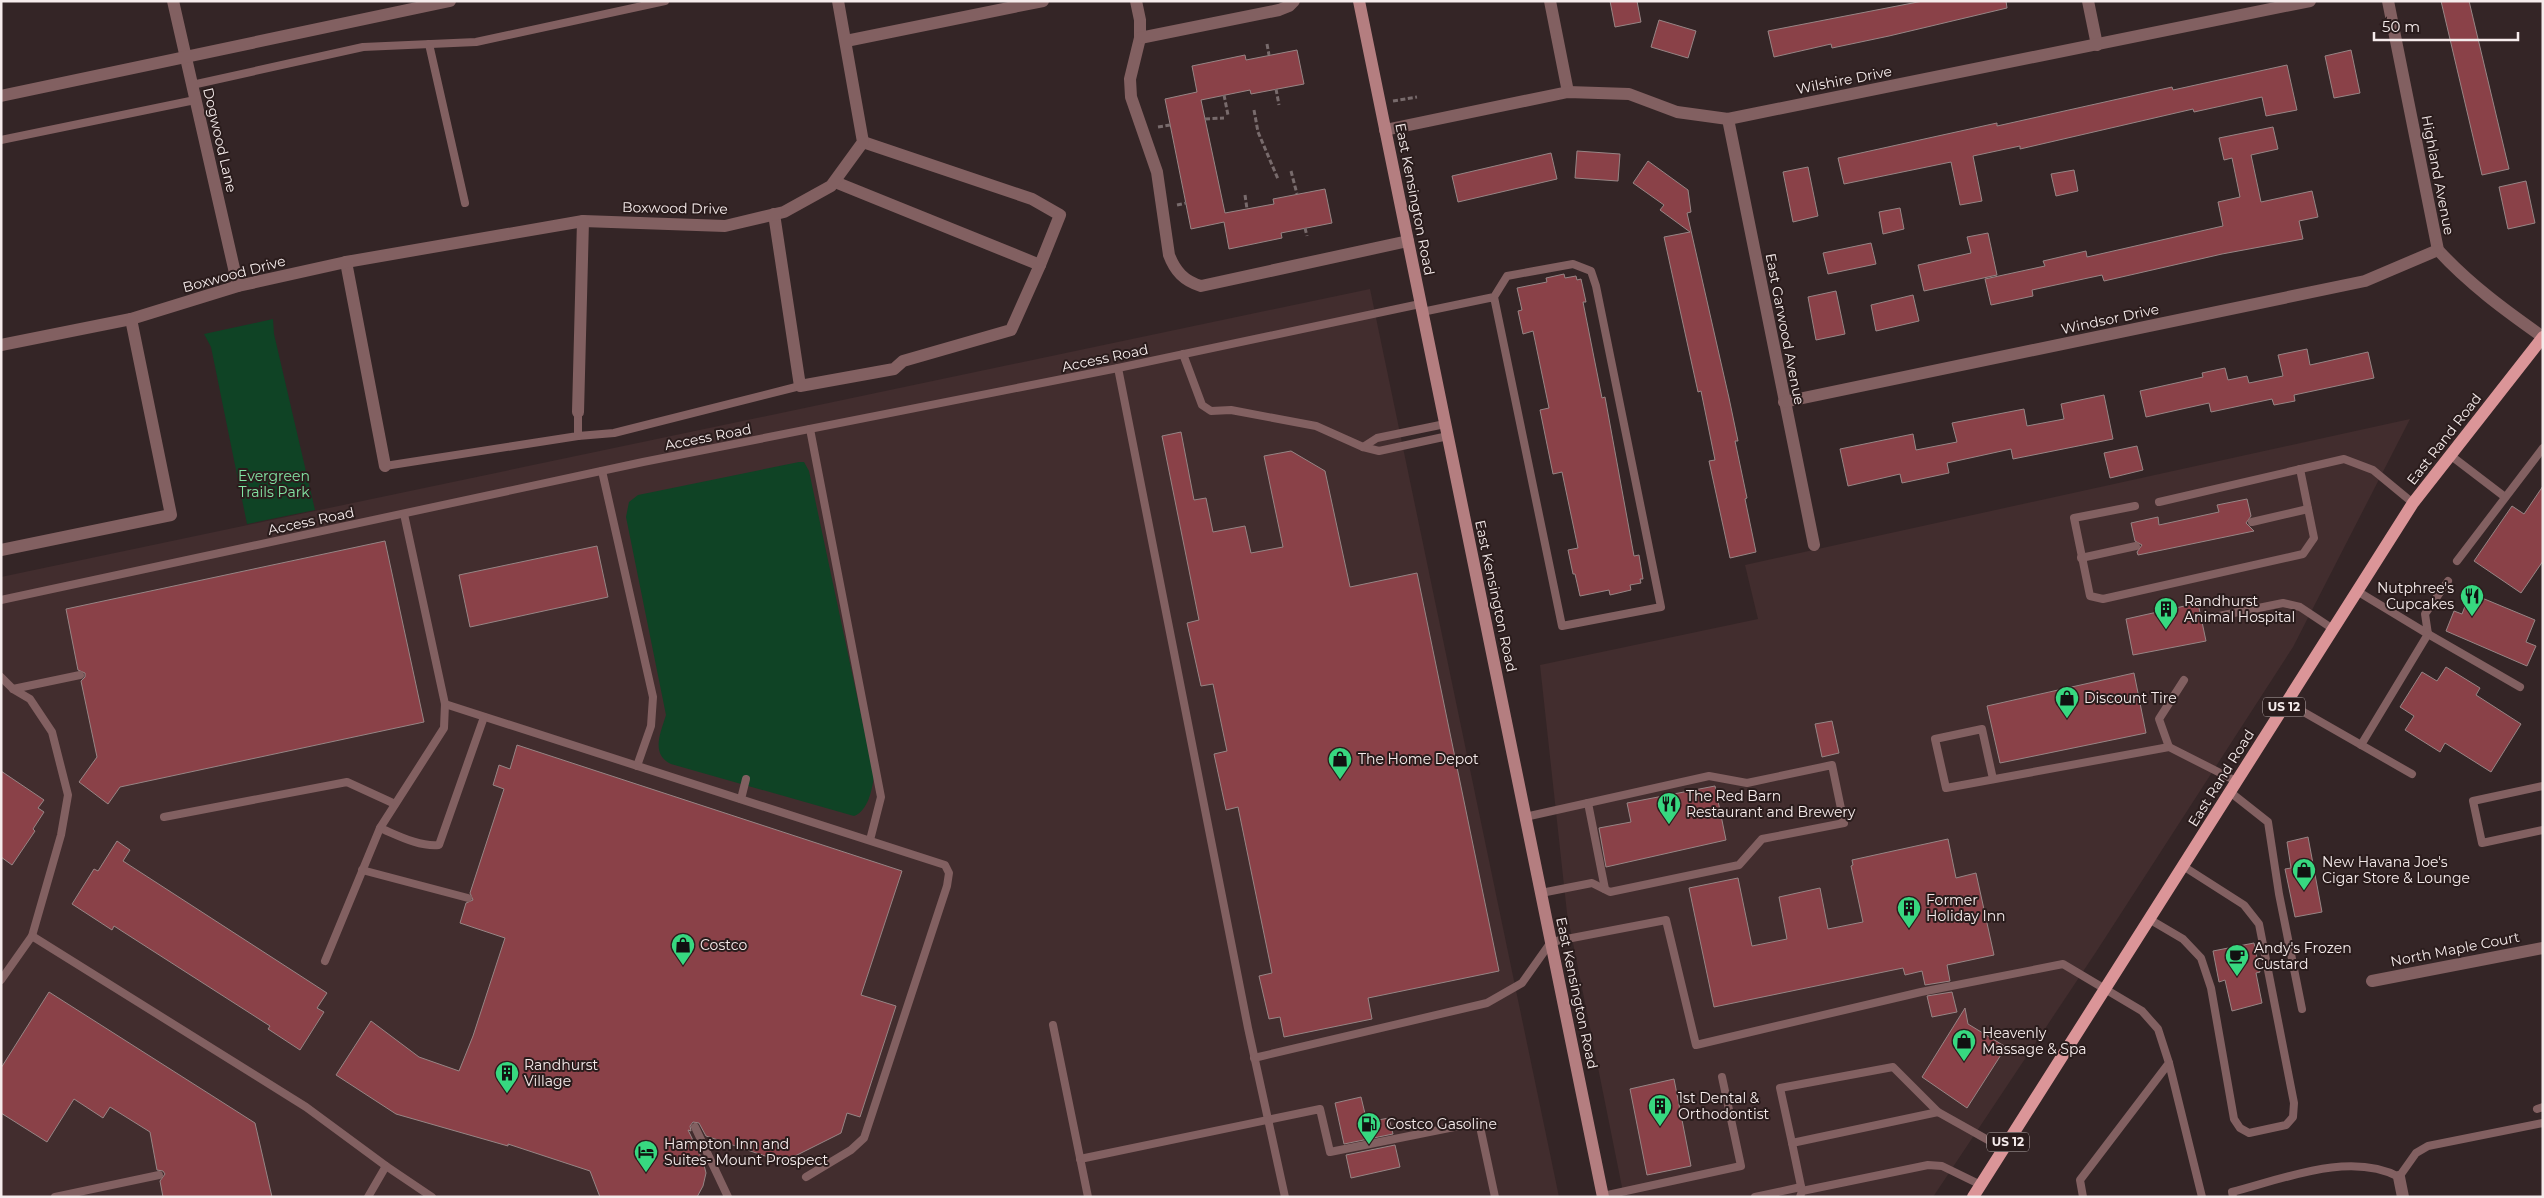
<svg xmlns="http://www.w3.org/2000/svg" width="2544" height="1198" font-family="Montserrat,sans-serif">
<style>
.built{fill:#422d2e}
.green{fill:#0f4325}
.building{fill:#8a4148;stroke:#978585}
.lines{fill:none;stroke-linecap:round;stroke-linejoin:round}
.path{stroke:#786b6c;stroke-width:3;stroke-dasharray:5 2.5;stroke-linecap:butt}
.service{stroke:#826061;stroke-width:8}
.minor{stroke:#826061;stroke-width:12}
.secondary{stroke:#b47e80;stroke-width:12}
.primary{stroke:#db9598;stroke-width:12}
.labels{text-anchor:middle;stroke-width:4;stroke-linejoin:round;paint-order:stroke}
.shield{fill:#2a1c1c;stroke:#b9aeae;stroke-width:1}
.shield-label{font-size:12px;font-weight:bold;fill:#f6ecec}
.street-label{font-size:14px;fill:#f6ecec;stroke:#2a1c1c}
.park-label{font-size:14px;fill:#83e4a4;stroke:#2a1c1c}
.poi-label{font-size:14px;fill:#f6ecec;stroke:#2a1c1c;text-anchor:start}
</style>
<rect width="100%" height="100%" fill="#342526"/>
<g class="built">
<polygon points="1370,289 1559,1197 1,1197 1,577"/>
<polygon points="2410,419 2293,647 2096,952 1933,1197 1624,1197 1567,913 1540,665 1758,619 1745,565"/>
</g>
<g class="green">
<polygon points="273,319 274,334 315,510 247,524 211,347 204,334"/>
<path d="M 799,462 L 804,462 L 809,471 L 874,776 C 872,790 868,811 854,816 L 671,764 C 650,754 661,732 666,715 L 626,517 L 629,502 L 638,495 Z"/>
</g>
<g class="building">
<polygon points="1610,1 1637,1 1641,22 1615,27"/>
<polygon points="1923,1 2006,1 2007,8 1889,36 1832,48 1831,44 1774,57 1768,31"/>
<polygon points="2441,1 2469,1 2509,169 2482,175"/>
<polygon points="1659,20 1696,31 1688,58 1651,47"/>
<polygon points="1297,50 1304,84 1251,94 1250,90 1201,100 1225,213 1274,204 1273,199 1325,189 1332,223 1281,233 1282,238 1229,249 1224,222 1191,229 1165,99 1197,92 1192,66 1245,55 1246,60"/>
<polygon points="2351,50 2360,93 2334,98 2325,56"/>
<polygon points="2287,65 2297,110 2266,116 2262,97 2194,112 2193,109 2020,149 2020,146 1973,156 1982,201 1960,205 1951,162 1844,184 1838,158 1997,123 1997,126 2172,87 2173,90"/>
<polygon points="2273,127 2278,149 2251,155 2261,202 2312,191 2318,217 2299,221 2303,239 2222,254 2104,281 2102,275 2032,290 2033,296 1991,305 1985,279 2045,266 2043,261 2086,251 2087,257 2223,226 2218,202 2240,197 2232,158 2224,160 2219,138"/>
<polygon points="1577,151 1620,154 1618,181 1575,178"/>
<polygon points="1551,153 1557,179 1458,202 1452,176"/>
<polygon points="1648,161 1688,190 1691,212 1687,213 1729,398 1738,441 1735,441 1747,498 1745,499 1756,552 1730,558 1709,461 1715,460 1701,391 1698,392 1664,237 1690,232 1660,210 1664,205 1633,183"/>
<polygon points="1808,167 1818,216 1793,222 1783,172"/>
<polygon points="2074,170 2078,191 2056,196 2051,174"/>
<polygon points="2526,181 2535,223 2508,229 2499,187"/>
<polygon points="1900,208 1904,229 1883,234 1879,212"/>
<polygon points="1988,233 1997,275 1924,291 1918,265 1971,253 1967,237"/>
<polygon points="1871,243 1876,264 1828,274 1823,253"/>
<polygon points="1564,274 1565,278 1576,276 1577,280 1581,279 1586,302 1583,302 1602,398 1605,397 1634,556 1639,555 1643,579 1640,579 1641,583 1630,585 1631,590 1610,595 1609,590 1580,596 1575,574 1573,574 1568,550 1578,548 1562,472 1553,474 1540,410 1549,408 1533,331 1523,334 1518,311 1522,310 1517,288 1547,282 1546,278"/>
<polygon points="1836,291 1845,334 1816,340 1808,297"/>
<polygon points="1913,295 1919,321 1876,331 1871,305"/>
<polygon points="2307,349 2310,365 2368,352 2374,378 2294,395 2295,401 2274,405 2272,399 2211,412 2209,403 2146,417 2140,391 2203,377 2202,373 2225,368 2228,380 2247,376 2249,383 2283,376 2278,355"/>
<polygon points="2104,395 2113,439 2013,459 2011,449 1947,463 1949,473 1902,483 1900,474 1848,486 1840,449 1913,434 1916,450 1957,442 1952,423 2024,409 2027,426 2064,419 2061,404"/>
<polygon points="1181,432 1194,500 1206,498 1213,532 1245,526 1251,553 1283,547 1264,456 1291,451 1325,471 1350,587 1417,573 1499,971 1368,998 1372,1019 1284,1037 1280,1017 1269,1019 1259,976 1272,973 1238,807 1226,810 1214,754 1227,751 1213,684 1201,686 1187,623 1199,620 1162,436"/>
<polygon points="2137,446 2143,470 2110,478 2104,453"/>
<polygon points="2543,486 2543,561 2521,593 2474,561 2512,506 2524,514"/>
<polygon points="2247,499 2251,516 2246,523 2254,531 2138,555 2137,552 2142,545 2135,541 2131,523 2158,517 2159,525 2219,512 2217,505"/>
<polygon points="385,541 424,722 120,787 108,804 79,782 97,757 81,681 85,677 85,673 78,670 66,609"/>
<polygon points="597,546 608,597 470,627 459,575"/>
<polygon points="2470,593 2535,620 2526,642 2536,646 2527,666 2446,631 2454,611 2462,614"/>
<polygon points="2198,603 2206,641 2133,655 2126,619"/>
<polygon points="2446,667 2480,688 2476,695 2521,724 2491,772 2445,743 2440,752 2405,730 2414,716 2400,707 2422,672 2437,681"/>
<polygon points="2134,673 2146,733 2000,763 1987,706"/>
<polygon points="1832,721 1839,753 1822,757 1815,724"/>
<polygon points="517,745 902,871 861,995 896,1006 860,1117 847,1113 841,1133 783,1162 706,1136 699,1123 693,1122 690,1126 691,1131 688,1130 703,1161 706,1173 703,1186 697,1197 600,1197 590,1171 508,1144 508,1146 396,1114 336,1075 371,1021 419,1057 459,1071 473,1036 505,938 460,923 466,903 473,900 470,893 504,789 493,785 499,765 510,769"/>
<polygon points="1,771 44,800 38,808 44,812 33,829 35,831 12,865 1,857"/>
<polygon points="1715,786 1726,840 1606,867 1599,828 1631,822 1627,803"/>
<polygon points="2308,837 2322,912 2295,917 2285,869 2291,868 2287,842"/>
<polygon points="1948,839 1956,878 1976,873 1994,955 1947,965 1950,981 1925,985 1922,971 1905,975 1903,968 1714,1007 1689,888 1738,878 1752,946 1787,939 1779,897 1820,888 1828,929 1863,922 1851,866 1853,865 1852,860"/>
<polygon points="117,841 130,850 123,861 327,993 317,1008 324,1012 300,1050 268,1029 270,1026 114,926 112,930 72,904 94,869 98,871"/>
<polygon points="2254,943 2260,972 2256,973 2262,1003 2232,1011 2225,980 2219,982 2213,951"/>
<polygon points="49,992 255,1123 272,1197 163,1197 160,1181 165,1174 163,1171 157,1170 150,1132 110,1107 103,1118 74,1099 47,1142 1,1113 1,1068"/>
<polygon points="1952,992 1957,1012 1932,1017 1927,996"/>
<polygon points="1965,1008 1968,1024 2006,1047 1967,1108 1922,1077"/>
<polygon points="1674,1079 1691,1166 1647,1175 1630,1089"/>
<polygon points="1361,1097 1367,1122 1389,1118 1393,1134 1344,1144 1335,1103"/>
<polygon points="1395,1145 1400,1167 1351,1178 1346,1155"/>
</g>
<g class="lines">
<g class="path">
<polyline points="1267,44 1269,55"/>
<polyline points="1276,89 1279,105"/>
<polyline points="1224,95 1228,115"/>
<polyline points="1393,101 1417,97"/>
<polyline points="1254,110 1258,132 1278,179"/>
<polyline points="1205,119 1224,118"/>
<polyline points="1158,127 1170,125"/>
<polyline points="1291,171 1297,194"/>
<polyline points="1245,195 1247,209"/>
<polyline points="1177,205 1186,203"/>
<polyline points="1305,228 1307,236"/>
</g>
<g class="service">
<polyline points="429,44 465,203"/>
<polyline points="192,85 363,47 476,42 665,1"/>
<polyline points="1,140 195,100"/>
<polyline points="1422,312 1494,297 1507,276 1573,264 1591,271 1596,286 1661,607 1562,626 1494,297"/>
<polyline points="1183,354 1202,405 1211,411 1231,410 1316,426 1363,447 1379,451 1448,436"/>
<polyline points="1118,368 1248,1028 1285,1197"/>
<polyline points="810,429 881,797 870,840"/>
<polyline points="578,436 614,433 800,386"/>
<polyline points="1363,447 1377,438 1445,424"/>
<polyline points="2450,455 2505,497"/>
<polyline points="385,466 578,436 578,412"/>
<polyline points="602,471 653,697 651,726 637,766"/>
<polyline points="2159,502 2344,459 2373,470 2413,503"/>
<polyline points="2135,506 2074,518 2090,596 2103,599 2303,554 2314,538 2300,469"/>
<polyline points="2252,522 2308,509"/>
<polyline points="2081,558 2136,546"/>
<polyline points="2457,561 2543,448"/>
<polyline points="2357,591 2428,634"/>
<polyline points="1,600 643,462 1118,368 1420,304"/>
<polyline points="2214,617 2283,603 2300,607 2333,629"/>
<polyline points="2428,634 2425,614 2448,581"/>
<polyline points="1,677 13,689 30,699 52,732 68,795 61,835 32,936 1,980"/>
<polyline points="13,689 80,675"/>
<polyline points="2286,702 2412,774"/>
<polyline points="445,704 945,865 949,873 947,886 864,1138 851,1150 806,1177"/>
<polyline points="2361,745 2428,634 2520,687"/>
<polyline points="2169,747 2159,719 2184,680"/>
<polyline points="1993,779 1982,729 1935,739 1946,788 2169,747 2236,781"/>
<polyline points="2543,786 2473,801 2482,843 2543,830"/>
<polyline points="2230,792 2268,822 2279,894 2302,1009"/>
<polyline points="741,799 746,779"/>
<polyline points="1588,803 1605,889"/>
<polyline points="164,817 347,782 395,804"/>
<polyline points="1525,817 1709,776 1747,783 1832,765 1844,823 1762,839 1739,865 1610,892 1592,883 1541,893"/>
<path d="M 380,828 C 397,835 419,847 439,845 L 484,717"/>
<polyline points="362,870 468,898"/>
<polyline points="2149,919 2183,939 2201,958 2211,988 2234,1119 2240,1128 2249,1133 2286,1125 2293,1117 2294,1103 2259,924 2244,905 2183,866"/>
<polyline points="32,936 306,1107 386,1166 432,1197"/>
<polyline points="325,961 380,828 444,728 445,704 404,514"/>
<polyline points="1053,1025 1088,1197"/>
<polyline points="1254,1058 1487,1003 1522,983 1551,942 1666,920 1696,1045 1921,992 2063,964 2142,1011 2158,1029 2169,1063 2080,1180 2083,1197"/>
<polyline points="2169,1063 2202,1197"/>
<polyline points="2537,1109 2543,1107"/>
<polyline points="695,1127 728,1197"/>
<polyline points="1792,1143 1780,1088 1893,1067 1938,1112"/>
<polyline points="1080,1159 1320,1109 1330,1152 1479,1122 1495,1197"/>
<polyline points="1802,1191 1792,1143 1938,1112 2004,1149"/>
<polyline points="1603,1196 1741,1166 1722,1077"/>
<polyline points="55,1197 159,1175"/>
<polyline points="368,1197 386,1166"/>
<polyline points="1755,1197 1801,1187"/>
<polyline points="1800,1197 1802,1191 1928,1165 1942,1166 1981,1185"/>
<path d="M 2233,1197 L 2232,1192 C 2283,1179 2350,1151 2399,1177 L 2416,1153 L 2428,1146 L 2543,1123"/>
</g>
<g class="minor">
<polyline points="173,1 238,286"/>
<path d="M 1136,1 L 1140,20 L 1140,38 L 1130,79 L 1131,97 L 1157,172 L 1169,255 C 1175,271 1184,281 1201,286 L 1408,241"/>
<polyline points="1550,1 1568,92"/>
<polyline points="2088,1 2097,45"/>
<path d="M 2388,1 L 2438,250 C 2469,284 2506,311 2543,337"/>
<polyline points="1140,38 1279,10 1289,6 1294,1"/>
<polyline points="846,41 1043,1"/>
<polyline points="1,96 450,1"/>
<polyline points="1728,119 1814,545"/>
<polyline points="1385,130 1568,92 1629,94 1677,112 1728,119 2310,1"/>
<polyline points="863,142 1032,199 1060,215 1040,265"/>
<polyline points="774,214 800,386 894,369 903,361 1011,330 1040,265 835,182"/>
<polyline points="346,262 385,466"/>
<polyline points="1,345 131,319 238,286 346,262 583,221 725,226 784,212 831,186 863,142 838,1"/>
<polyline points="1784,402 2365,281 2438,250"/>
<polyline points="578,412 583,221"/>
<polyline points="1,550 171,515 131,319"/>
<polyline points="2372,981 2543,948"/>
<polyline points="2399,1177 2403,1197"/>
</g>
<polyline class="secondary" points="1359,1 1603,1197"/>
<polyline class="primary" points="1973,1197 2413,503 2543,337"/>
</g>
<defs>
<g id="restaurant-pin" transform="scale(1.25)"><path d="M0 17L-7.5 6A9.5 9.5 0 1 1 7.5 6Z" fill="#37d880" stroke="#2a1c1c"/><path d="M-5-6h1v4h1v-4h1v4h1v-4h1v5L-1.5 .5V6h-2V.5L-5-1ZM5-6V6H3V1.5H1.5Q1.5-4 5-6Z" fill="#111"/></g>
<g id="building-pin" transform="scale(1.25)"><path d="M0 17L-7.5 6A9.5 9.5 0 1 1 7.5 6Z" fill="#37d880" stroke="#2a1c1c"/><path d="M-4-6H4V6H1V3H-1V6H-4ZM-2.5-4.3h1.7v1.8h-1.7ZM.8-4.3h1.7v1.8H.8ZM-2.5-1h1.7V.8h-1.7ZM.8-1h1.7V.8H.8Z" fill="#111"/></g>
<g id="shop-pin" transform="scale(1.25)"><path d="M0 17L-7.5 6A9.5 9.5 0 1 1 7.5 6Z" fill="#37d880" stroke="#2a1c1c"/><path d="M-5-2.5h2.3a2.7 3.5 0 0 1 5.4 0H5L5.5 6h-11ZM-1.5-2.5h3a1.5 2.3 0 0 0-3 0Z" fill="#111"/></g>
<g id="cafe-pin" transform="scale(1.25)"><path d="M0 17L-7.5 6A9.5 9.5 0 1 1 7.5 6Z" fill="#37d880" stroke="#2a1c1c"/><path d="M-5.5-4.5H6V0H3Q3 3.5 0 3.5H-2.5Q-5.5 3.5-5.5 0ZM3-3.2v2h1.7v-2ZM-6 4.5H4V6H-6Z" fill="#111"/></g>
<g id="fuel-pin" transform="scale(1.25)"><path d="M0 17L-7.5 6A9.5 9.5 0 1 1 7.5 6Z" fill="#37d880" stroke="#2a1c1c"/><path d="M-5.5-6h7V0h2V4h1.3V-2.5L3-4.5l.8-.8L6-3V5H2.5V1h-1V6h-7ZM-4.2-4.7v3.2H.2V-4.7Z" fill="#111"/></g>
<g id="hotel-pin" transform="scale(1.25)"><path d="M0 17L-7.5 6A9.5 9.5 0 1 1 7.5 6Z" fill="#37d880" stroke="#2a1c1c"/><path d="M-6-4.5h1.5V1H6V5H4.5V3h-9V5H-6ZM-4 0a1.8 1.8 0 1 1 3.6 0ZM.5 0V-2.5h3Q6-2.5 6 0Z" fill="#111"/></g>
</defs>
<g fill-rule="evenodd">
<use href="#restaurant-pin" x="2472" y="596"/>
<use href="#building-pin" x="2166" y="609"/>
<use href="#shop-pin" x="2067" y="698"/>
<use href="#shop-pin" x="1340" y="759"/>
<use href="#restaurant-pin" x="1669" y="804"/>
<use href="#shop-pin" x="2304" y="870"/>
<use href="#building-pin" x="1909" y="908"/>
<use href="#shop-pin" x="683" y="945"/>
<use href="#cafe-pin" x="2237" y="956"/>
<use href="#shop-pin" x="1964" y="1041"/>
<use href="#building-pin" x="507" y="1073"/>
<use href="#building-pin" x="1660" y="1106"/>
<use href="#fuel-pin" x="1369" y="1124"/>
<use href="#hotel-pin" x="646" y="1152"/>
</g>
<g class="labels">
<g class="shield">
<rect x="2263" y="697.5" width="42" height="19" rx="4"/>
<rect x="1987" y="1132.5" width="42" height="19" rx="4"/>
</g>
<g class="shield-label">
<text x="2284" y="711">US 12</text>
<text x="2008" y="1146">US 12</text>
</g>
<g class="street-label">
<text transform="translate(1844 80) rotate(-11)" y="5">Wilshire Drive</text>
<text transform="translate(220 140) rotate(77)" y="5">Dogwood Lane</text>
<text transform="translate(2438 175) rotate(79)" y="5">Highland Avenue</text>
<text transform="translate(1415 199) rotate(79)" y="5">East Kensington Road</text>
<text transform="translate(675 208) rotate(1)" y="5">Boxwood Drive</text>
<text transform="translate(234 274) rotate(-15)" y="5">Boxwood Drive</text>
<text transform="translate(2110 319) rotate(-12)" y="5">Windsor Drive</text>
<text transform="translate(1785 329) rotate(79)" y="5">East Garwood Avenue</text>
<text transform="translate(1105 358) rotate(-12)" y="5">Access Road</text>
<text transform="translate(708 437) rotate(-11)" y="5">Access Road</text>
<text transform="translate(2444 439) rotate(-52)" y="5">East Rand Road</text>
<text transform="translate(311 521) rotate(-12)" y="5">Access Road</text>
<text transform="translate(1496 596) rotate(78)" y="5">East Kensington Road</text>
<text transform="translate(2221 778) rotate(-58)" y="5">East Rand Road</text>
<text transform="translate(2455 949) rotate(-11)" y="5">North Maple Court</text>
<text transform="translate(1577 993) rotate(78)" y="5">East Kensington Road</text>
</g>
<g class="park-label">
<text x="274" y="481">Evergreen<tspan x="274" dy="16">Trails Park</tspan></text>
</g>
<g class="poi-label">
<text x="2454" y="593" text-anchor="end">Nutphree's<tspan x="2454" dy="16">Cupcakes</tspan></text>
<text x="2184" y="606">Randhurst<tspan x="2184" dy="16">Animal Hospital</tspan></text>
<text x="2084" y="703">Discount Tire</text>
<text x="1358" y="764">The Home Depot</text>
<text x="1686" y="801">The Red Barn<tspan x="1686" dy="16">Restaurant and Brewery</tspan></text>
<text x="2322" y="867">New Havana Joe's<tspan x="2322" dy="16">Cigar Store &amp; Lounge</tspan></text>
<text x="1926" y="905">Former<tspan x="1926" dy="16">Holiday Inn</tspan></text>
<text x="700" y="950">Costco</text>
<text x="2254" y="953">Andy's Frozen<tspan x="2254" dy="16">Custard</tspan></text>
<text x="1982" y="1038">Heavenly<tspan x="1982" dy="16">Massage &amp; Spa</tspan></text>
<text x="524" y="1070">Randhurst<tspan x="524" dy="16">Village</tspan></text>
<text x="1678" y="1103">1st Dental &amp;<tspan x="1678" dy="16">Orthodontist</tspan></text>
<text x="1386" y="1129">Costco Gasoline</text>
<text x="664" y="1149">Hampton Inn and<tspan x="664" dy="16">Suites- Mount Prospect</tspan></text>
</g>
</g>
<rect width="2544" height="1198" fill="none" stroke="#f6ecec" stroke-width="5"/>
<path d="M2374 32v8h144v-8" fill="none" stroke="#f6ecec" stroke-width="2.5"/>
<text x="2382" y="32" font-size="15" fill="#f6ecec" stroke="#2a1c1c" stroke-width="4" paint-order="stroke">50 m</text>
</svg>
